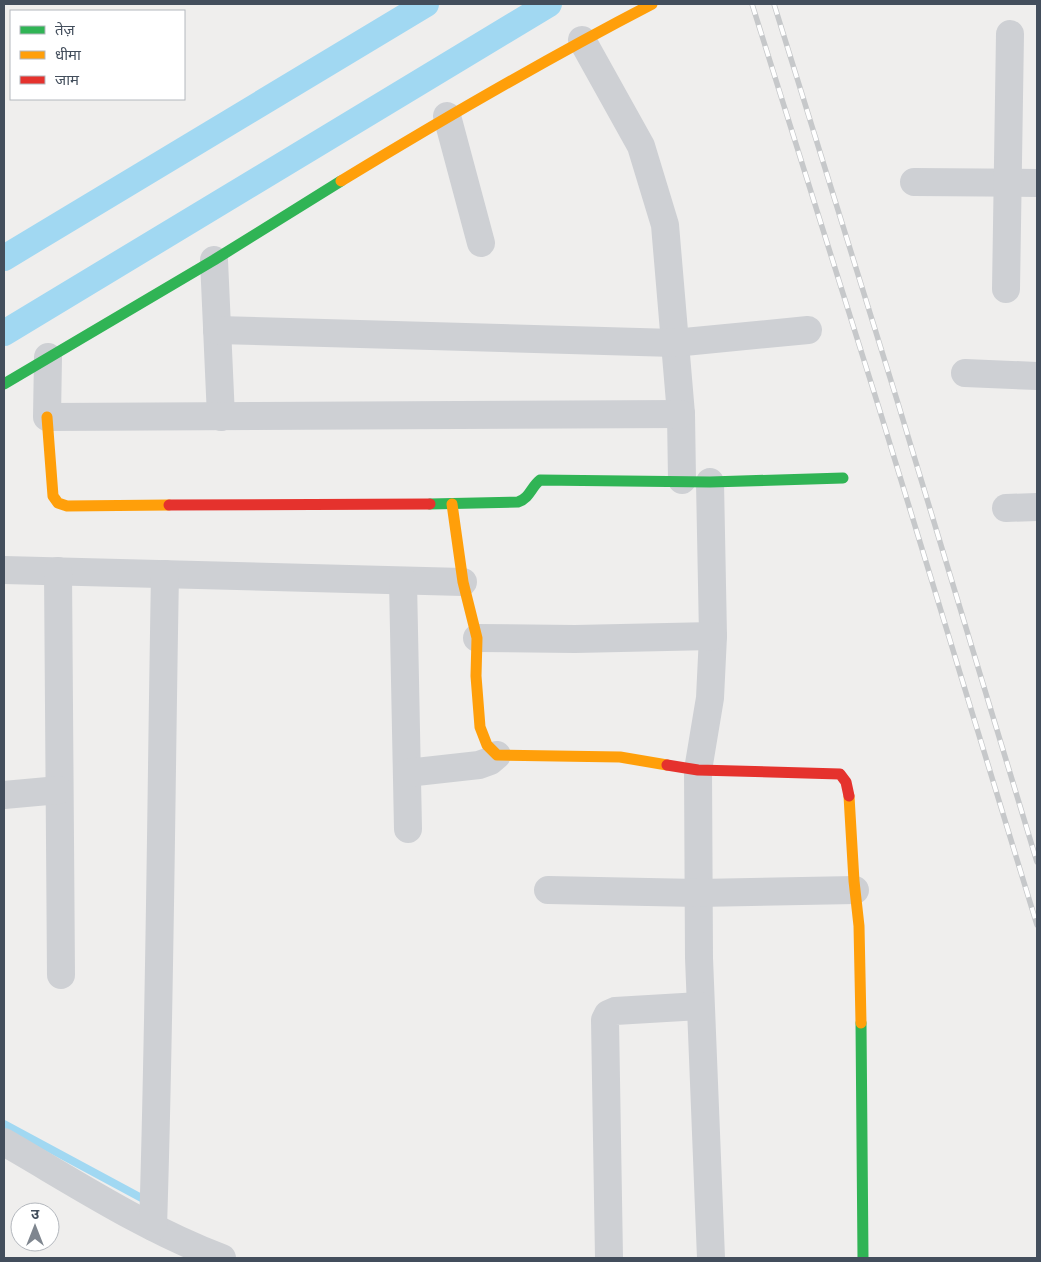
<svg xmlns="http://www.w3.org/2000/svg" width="1041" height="1262" font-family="Signika,'Noto Sans Devanagari',sans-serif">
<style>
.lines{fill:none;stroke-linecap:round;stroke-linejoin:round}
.stream{stroke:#a1d8f2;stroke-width:8}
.canal{stroke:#a1d8f2;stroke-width:26}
.street{stroke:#ced0d4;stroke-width:28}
.fast{stroke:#30b455;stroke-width:11}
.slow{stroke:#ff9f0a;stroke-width:11}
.jam{stroke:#e5322d;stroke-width:11}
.rail-casing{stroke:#c6c8ca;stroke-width:5.5}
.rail{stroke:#fff;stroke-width:4;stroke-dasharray:11;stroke-linecap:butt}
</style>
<rect width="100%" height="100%" fill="#efeeed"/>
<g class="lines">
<polyline class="stream" points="4,1124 147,1201"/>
<g class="canal">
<polyline points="4,258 426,4"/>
<polyline points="4,333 549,4"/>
</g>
<g class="street">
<polyline points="582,40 641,146 665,225 681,414 682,480"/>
<polyline points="447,116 481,243"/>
<polyline points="914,182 1037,183"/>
<polyline points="214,260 221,417"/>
<polyline points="1006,289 1010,34"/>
<polyline points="217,330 674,343 808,330"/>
<polyline points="48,357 47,417 681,414"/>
<polyline points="965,373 1037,376"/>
<polyline points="710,482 713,636 710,698 698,770 699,958 711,1258"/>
<polyline points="1006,508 1037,507"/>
<polyline points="4,570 463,582"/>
<polyline points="58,571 61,975"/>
<polyline points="403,581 408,829"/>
<polyline points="477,638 575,639 713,636"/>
<polyline points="407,773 479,765 490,761 497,755"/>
<polyline points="4,795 59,790"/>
<polyline points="548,890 698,893 855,890"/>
<path d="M 4,1142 C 75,1183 145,1229 222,1258"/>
<path d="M 153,1227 C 160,1010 161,792 165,574"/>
<polyline points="609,1258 605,1020 608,1014 615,1011 700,1006"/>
</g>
<g class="fast">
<polyline points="4,384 214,260 341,181"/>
<path d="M 430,504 L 518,502 C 530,498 531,487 540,480 L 710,482 L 843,478"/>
<polyline points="861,1023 863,1258"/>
</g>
<g class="slow">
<path d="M 341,181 C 443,119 546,59 652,4"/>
<polyline points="47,417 53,496 58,503 67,506 169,505"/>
<polyline points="452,504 463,582 477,638 476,676 480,727 487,745 497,755 620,757 667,765"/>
<polyline points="849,796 854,881 859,926 861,1023"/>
</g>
<g class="jam">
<polyline points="169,505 430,504"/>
<polyline points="667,765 698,770 840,774 846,782 849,796"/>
</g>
<g class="rail-casing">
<g id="rail">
<polyline points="752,4 879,408 1037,925"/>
<polyline points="774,4 897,400 1037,862"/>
</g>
</g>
<use href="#rail" class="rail"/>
</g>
<rect width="1041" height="1262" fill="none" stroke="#434e5c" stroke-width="10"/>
<rect x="10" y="10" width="175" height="90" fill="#ffffff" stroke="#b4b8be"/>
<rect x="20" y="26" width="25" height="8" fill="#30b455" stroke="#b4b8be"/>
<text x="55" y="35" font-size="15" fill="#434e5c">तेज़</text>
<rect x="20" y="51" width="25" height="8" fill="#ff9f0a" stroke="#b4b8be"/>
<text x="55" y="60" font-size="15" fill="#434e5c">धीमा</text>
<rect x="20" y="76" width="25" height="8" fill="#e5322d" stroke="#b4b8be"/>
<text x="55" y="85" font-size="15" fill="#434e5c">जाम</text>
<g transform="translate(35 1227)"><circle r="24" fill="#ffffff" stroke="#b4b8be"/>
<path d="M0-4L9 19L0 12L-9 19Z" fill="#7f868f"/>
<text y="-8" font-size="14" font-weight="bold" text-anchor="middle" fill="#434e5c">उ</text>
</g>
</svg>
